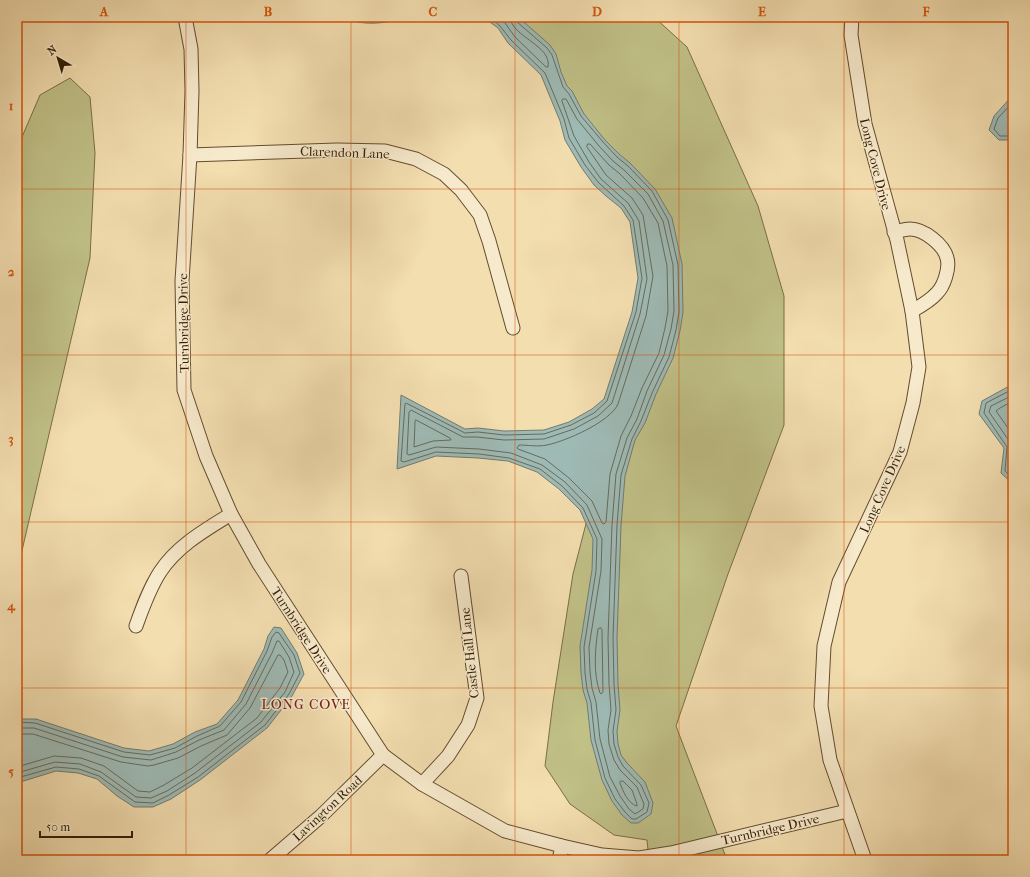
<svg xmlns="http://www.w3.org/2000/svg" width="1030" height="877" font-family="'IM FELL French Canon',serif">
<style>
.green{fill:#c0c087;stroke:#7a6e46}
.water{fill:#9ebab5;stroke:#737b6e}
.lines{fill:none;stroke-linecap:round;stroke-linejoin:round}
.shore{stroke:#686b5c;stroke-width:1}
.minor-casing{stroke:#634c2f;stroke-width:15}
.minor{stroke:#f7eacc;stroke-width:13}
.grid{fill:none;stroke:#d6530b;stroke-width:1;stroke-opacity:0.55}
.labels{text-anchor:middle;stroke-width:3;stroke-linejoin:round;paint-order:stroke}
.street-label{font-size:13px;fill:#331c04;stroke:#f7eacc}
.neighbourhood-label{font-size:14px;letter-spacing:1px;fill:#7a1f14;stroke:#f7eacc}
.neatline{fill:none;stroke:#d6530b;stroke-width:1.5}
.grid-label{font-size:13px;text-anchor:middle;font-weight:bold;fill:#d6530b}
</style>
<rect width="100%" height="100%" fill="#f3deb0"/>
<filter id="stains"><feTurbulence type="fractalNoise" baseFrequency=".005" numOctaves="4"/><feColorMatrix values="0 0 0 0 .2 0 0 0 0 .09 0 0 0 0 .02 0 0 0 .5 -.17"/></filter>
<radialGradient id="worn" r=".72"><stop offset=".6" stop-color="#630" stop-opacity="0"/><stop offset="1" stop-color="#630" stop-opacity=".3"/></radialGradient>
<g class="green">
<polygon points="499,17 654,17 687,47 758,206 784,296 784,425 728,574 676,726 727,860 649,860 647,840 614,835 570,804 545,766 553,702 573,574 611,427 653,231 557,82"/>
<polygon points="70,78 90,97 95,153 90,258 17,572 17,154 19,144 40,95"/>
</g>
<g class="water">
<path d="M 342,17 L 412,17 C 387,22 367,28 342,17 Z"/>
<polygon points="483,17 518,17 550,45 556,54 561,72 567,86 572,91 584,114 605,140 619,154 630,163 655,189 672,218 682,264 683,312 680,331 673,358 656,394 645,423 635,440 625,476 621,526 617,638 618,684 620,710 617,731 618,744 621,755 627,763 645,782 653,803 651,814 638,823 631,823 622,815 612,801 602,780 591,740 587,703 583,690 581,673 580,646 592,570 593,539 580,510 559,489 537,472 508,461 478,458 436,456 397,469 401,395 465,429 478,428 504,431 544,430 569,422 592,409 604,399 632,312 638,278 630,222 621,208 606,196 594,185 581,167 565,140 560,121 541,75 508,43 498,28"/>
<polygon points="1013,95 1013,140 999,140 989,130 994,116"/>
<polygon points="1013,384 1013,484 1001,473 1004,448 979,414 982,401"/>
<polygon points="274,627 281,628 297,653 304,674 292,696 267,728 200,780 171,799 153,807 134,807 117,796 97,779 78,773 56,771 17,783 17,719 36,719 124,748 149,751 173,744 195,732 217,724 238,700 264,649 268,636"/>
</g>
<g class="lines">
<g class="shore">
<polyline points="490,17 500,26 511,40 545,73 564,119 569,138 585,165 598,182 624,206 633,220 642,278 636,312 607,401 594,413 571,425 544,434 504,435 478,432 465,433 406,403 405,404 401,461 404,462 436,452 479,454 509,458 540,469 562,486 583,508 597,539 596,571 584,647 585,673 587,689 591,703 595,740 605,778 615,799 625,812 632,819 636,819 647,812 649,803 641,785 623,766 618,757 614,744 613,731 616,710 614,684 613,638 617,525 621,475 632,439 641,421 652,393 669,357 676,330 679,312 678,265 668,220 652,191 628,166 617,157 603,142 581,116 569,94 563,87 552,55 547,48 516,21 515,17"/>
<path d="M 498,17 L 505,23 L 515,37 L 546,67 L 548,67 C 552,45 511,37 510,17"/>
<polygon points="563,99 566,99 577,119 599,146 613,161 624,170 648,194 663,221 673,265 674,311 671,329 664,355 647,391 637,419 627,438 616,474 612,525 608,638 609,684 611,710 608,730 609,744 614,760 620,770 637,787 644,804 643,809 635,814 629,809 620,796 610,777 600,739 596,702 592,688 590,672 589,647 601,571 602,539 587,505 565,482 542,465 511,453 479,449 436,447 409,455 407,454 409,412 411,410 463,437 477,437 504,440 544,439 574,429 598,416 612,403 640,314 647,279 639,221 628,203 601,179 589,162 574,136 562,101"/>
<polyline points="1013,102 998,118 994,129 1000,136 1013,136"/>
<path d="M 588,144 L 590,144 L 609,165 L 620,174 L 643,198 L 658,223 L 667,266 L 668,311 L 665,328 L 659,353 L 642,388 L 631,416 L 621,436 L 610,474 L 606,522 L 604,524 L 602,523 L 592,501 L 569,478 L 545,459 L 518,449 L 517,448 L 519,445 C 528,445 538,447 547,445 C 566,441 610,422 618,404 L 646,316 L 653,276 L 643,215 L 632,198 L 606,175 L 587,147 Z"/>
<polyline points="1013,389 986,403 984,413 1007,447 1005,471 1013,479"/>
<polyline points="1013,395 991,406 989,412 1012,445 1013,449 1010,469 1013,472"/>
<polyline points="1013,401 1000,408 996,411 1013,435"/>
<polygon points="416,420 450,438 451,440 433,441 414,447 415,422"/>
<path d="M 601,628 L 602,630 L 603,692 L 601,694 L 600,693 C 593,673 595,650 598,629 Z"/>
<polyline points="17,722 35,723 124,752 150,755 175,748 197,736 220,726 241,702 267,651 272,637 276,632 279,633 294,655 300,673 289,694 265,725 198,777 169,795 153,803 135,802 99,776 79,769 56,767 17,778"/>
<polyline points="17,728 34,728 123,757 151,760 176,752 199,740 224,730 246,704 272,653 277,641 279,641 289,657 294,672 285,692 261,722 195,773 167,791 151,798 136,797 101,772 80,764 55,762 17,773"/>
<polyline points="17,734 33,734 121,762 148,766 154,765 178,758 201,746 227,735 250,708 278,655 280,655 284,660 288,672 280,688 257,718 192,768 164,785 150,792 138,791 104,766 81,758 54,756 17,767"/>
<path d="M 621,781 L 623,781 L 632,790 L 637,804 L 637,806 C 628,804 623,791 620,783 Z"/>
</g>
<g class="minor-casing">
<g id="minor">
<polyline points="185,17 191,49 192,91 190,155 182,281 184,390 206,456 231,514 259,564 383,755 422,784 505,831 562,846 602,855 639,858 671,853 847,811"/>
<polyline points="852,17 851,35 865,124 897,240 912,311 919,367 913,403 900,452 839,582 824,646 821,706 830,760 865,860"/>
<polyline points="190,155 337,150 385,151 416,159 444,174 461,190 480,215 489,241 513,328"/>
<path d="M 894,232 C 899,231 905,229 910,229 C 924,229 944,245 947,258 C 950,268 944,286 937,293 C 930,301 921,306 912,311"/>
<path d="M 136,626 C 142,609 149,589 160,572 C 177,546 205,530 231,514"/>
<polyline points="422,784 448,756 468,725 477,698 461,576"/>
<polyline points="270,860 321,816 383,755"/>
<polyline points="559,860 562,846"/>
</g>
</g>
<use href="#minor" class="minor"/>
</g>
<path class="grid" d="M 186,17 L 186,860M 351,17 L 351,860M 515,17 L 515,860M 679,17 L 679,860M 844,17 L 844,860M 17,189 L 1013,189M 17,355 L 1013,355M 17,522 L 1013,522M 17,688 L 1013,688"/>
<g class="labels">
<g class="street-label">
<text transform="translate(345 152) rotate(2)" y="5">Clarendon Lane</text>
<text transform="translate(876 164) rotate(76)" y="5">Long Cove Drive</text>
<text transform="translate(183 323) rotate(-91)" y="5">Turnbridge Drive</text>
<text transform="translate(882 489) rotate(-66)" y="5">Long Cove Drive</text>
<text transform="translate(302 630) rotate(57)" y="5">Turnbridge Drive</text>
<text transform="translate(469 653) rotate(-96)" y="5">Castle Hall Lane</text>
<text transform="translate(327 808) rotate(-43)" y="5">Lavington Road</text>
<text transform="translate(770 829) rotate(-13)" y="5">Turnbridge Drive</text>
</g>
<g class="neighbourhood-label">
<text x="306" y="709">LONG COVE</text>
</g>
</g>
<rect width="1030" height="877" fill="none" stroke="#f3deb0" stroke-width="44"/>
<g transform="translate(58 58) rotate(322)" stroke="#f7eacc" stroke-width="3" paint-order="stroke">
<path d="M0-3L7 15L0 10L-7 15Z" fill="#331c04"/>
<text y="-6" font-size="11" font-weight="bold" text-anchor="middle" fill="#331c04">N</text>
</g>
<path d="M40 831v6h92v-6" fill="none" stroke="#331c04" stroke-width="2"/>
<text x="46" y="831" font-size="12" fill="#331c04" stroke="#f7eacc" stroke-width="3" paint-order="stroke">50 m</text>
<rect x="22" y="22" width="986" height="833" class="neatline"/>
<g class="grid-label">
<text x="104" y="16">A</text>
<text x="268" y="16">B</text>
<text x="433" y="16">C</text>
<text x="597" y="16">D</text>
<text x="762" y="16">E</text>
<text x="926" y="16">F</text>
<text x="11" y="110">1</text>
<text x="11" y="276">2</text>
<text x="11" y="443">3</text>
<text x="11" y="610">4</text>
<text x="11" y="776">5</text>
</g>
<rect width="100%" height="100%" filter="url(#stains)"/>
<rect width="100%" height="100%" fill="url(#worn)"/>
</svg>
